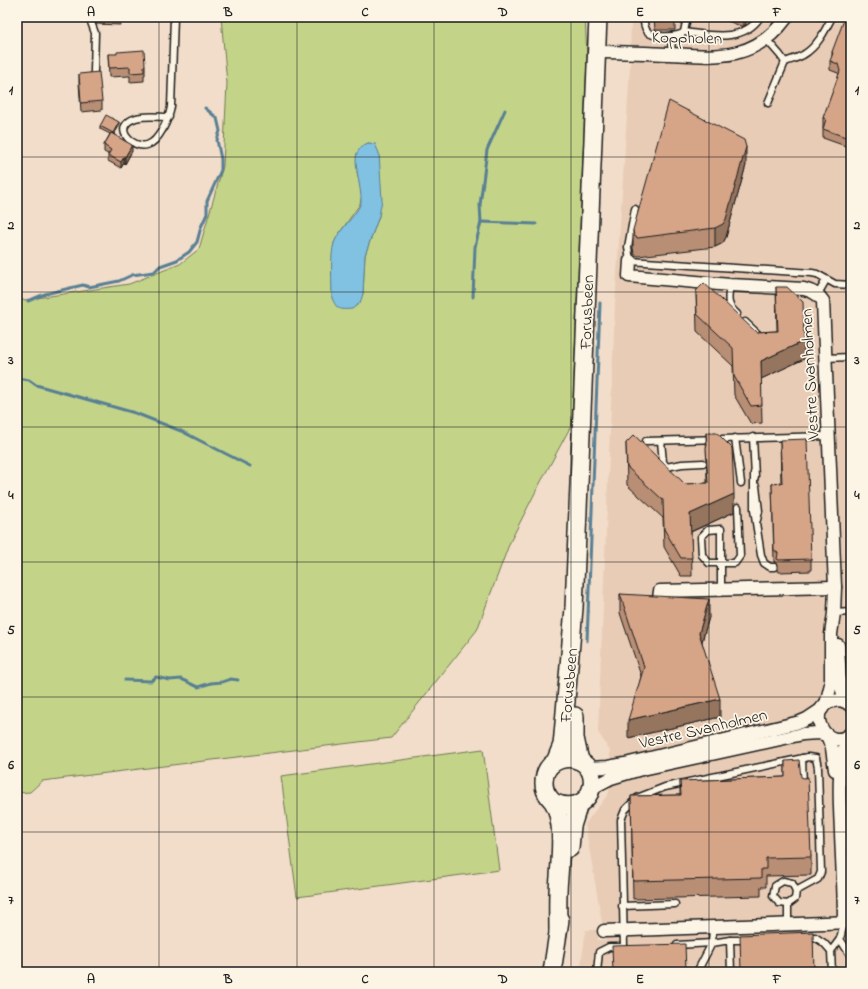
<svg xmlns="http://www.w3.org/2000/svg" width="868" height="989" font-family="'Indie Flower',sans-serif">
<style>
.built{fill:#e9ccb6}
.green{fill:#c3d489;stroke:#707852;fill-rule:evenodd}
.water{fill:#81c1e2;stroke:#597f93}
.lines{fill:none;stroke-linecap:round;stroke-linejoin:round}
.stream{stroke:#597f93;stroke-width:3}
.lane-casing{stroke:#1c1c1c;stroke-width:9}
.street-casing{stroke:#1c1c1c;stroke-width:15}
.secondary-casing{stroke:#1c1c1c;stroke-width:20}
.lane{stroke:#fcf5e5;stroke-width:6}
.street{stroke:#fcf5e5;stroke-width:12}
.secondary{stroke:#fcf5e5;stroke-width:17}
.wall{fill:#b88e75;stroke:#1c1c1c}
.shaded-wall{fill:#96745f;stroke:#1c1c1c}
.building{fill:#d6a588;stroke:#1c1c1c}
.grid{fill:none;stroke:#1c1c1c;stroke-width:1;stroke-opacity:0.55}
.labels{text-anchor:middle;stroke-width:3.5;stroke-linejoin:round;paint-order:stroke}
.street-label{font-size:17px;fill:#1c1c1c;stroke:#fcf5e5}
.neatline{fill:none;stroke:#1c1c1c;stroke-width:1.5}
.grid-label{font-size:13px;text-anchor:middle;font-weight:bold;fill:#1c1c1c}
</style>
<rect width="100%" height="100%" fill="#f1ddc9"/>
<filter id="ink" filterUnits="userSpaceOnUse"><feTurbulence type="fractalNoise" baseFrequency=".025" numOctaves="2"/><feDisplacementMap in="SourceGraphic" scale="8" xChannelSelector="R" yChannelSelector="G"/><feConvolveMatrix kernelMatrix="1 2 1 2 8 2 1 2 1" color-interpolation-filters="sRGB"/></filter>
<g filter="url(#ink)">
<polygon class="built" points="631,17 851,17 851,972 580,972 586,930 598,930 598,940 605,940 585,824 609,793 610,751 598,732 615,306 630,67"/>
<g class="green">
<path d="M 221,17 L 585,17 L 587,58 L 572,424 L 537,489 L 510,542 L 477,630 L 391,738 L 42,781 L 30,792 L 17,793 L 17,301 L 129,284 L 180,264 L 199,249 L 223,166 L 227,83 ZM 368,143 L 375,144 L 379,216 L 365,255 L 363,294 L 332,298 L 334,243 L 338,235 L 360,204 L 362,195 L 357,172 L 362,146 Z"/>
<polygon points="483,749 499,870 297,897 281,776"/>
</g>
<path class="water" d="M 368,143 L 375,144 L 379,153 L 382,200 L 379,216 L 365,255 L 363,294 L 360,303 L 352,309 C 340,310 337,310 332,298 C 332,283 330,256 334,243 C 339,229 359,213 361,202 C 362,189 353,162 357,153 C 359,148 364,145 368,143 Z"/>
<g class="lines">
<g class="stream">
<polyline points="17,182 22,154"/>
<polyline points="481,222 536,224"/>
<polyline points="473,297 475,247 481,222 480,205 487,150 505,110"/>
<polyline points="28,301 45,294 83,285 89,287 119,281 132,275 154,272 160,266 177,260 189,252 197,242 201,227 207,214 207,201 221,170 221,159 217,140 220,131 217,118 205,108"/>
<polyline points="17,378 29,380 36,385 135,413 181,431 250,466"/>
<polyline points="587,641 600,303"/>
<polyline points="125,680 151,681 156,677 170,680 181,679 198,687 211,683 222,682 231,679 238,680"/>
</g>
<g class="lane-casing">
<g id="lane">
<polyline points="89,17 95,33 94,71"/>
<path d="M 643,17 C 644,21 644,29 648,32 C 652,38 679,37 684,32 L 687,17"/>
<path d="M 684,32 C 710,35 743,43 760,17"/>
<polyline points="766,39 780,55 785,62 768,103"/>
<polyline points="671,54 672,36"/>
<path d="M 785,62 C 791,60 797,58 803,55 C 817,47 825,31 832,17"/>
<path d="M 169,117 C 159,117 146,115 136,118 C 111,126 131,149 147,145 C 159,142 169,118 171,107 L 174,17"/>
<polyline points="635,209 628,247 630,261 812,273 817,274 835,284 851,285"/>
<path d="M 730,285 C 728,298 726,305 737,314"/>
<polyline points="818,294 826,280"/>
<polyline points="745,322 759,335"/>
<polyline points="825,358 851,357"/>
<polyline points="753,437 755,477"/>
<polyline points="735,438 741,483"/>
<polyline points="646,441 829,436"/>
<polyline points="661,441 663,462 668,469"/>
<polyline points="666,467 682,464 703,463"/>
<polyline points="754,473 754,510 761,555 764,563 770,567 774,567"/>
<polyline points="756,486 759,511 757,520"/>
<path d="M 721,589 C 721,569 721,549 721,529 L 708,530 L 701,537 L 702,555 L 709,563 L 735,563 L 740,556 L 738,507"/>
<polyline points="834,613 851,612"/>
<polyline points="802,758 803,785"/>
<polyline points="622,906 675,904"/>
<polyline points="788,924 788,904"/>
<polyline points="805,937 815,937 824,943 831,951 832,972"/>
<polyline points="840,939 851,956"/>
<polyline points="730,940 731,972"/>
<polyline points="677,945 712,943 730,940 748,940"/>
<polyline points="624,947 621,820 625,810 637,798 665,787 808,757 816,758 818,768 821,872 818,879 796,891 795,899 788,904 779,903 773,896 775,886 783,881 792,883 796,891"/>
<polyline points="831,951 840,939 844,922"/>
<polyline points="597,972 599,952 609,947 620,947"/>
<polyline points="697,972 712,943 713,928"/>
</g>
</g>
<g class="street-casing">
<g id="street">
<path d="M 597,52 C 621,52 645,53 670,54 C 718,57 755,61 787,17"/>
<path d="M 630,261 L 629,276 L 730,285 L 804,289 C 812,291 819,294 823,301 L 835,587 L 834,613 L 831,634 L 831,684 L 826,704"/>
<polyline points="658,606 660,591 835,587"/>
<polyline points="838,645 840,683 845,701"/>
<path d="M 851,706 C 846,701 840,699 834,701 C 802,707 827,756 851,733"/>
<polyline points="827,735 832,748 835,770"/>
<polyline points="587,768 608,767 625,764 800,722 807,719 822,709"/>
<polyline points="592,788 611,778 638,770 803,734 818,733 826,735"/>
<path d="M 844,922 C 844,892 842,862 841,832 C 840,804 836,760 849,735"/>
<polyline points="604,931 851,922"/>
</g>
</g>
<g class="secondary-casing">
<g id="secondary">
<polyline points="575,716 575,738 580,761"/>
<polyline points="555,762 562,745 563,735 574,608 598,17"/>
<path d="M 553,802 C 590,819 605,774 580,761 C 567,755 549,760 545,775 C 543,783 544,791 549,797 C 550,799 552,800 553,802 C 557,808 559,818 560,825 C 562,842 560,860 559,877 C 557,895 558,913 558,931"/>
<polyline points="570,848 572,826 579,804"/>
<polyline points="552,972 560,920"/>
</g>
</g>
<use href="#lane" class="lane"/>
<use href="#street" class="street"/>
<use href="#secondary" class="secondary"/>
</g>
<g class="wall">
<polygon points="95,17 120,17 120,25 96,24 95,19"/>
<polygon points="654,17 675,17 675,30 655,30"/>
<polygon points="718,17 748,17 745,25 743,27"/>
<polygon points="851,17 851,148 823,138 823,118 839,75 838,73 830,70 830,61 832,58 832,52"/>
<polygon points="108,54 145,65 145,75 144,75 144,81 130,82 130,76 109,77"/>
<polygon points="79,74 102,101 102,110 81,112 79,83"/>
<polygon points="100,126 119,126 114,134 132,151 125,164 124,163 121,168 108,161 108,154 104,152 104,145 110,134 100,129"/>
<polygon points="746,165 726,237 723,243 715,247 638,256 634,254 633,248 633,230"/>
<polygon points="776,287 804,359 761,379 762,423 751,424 734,395 733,366 697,332 696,291 756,332 777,331"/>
<polygon points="706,433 734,512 691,532 692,576 681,576 664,547 663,518 627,485 626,443 685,484 707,483"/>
<polygon points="780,440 811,559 811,571 779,572 777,571 777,564 774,562 772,484 781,483"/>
<polygon points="620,594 709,617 702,642 720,717 628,738 641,676 620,613"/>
<polygon points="785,761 811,857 811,875 766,876 766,887 761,887 761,896 633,899 631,796 680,795 680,781 785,777"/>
</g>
<g class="shaded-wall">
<polygon points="743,17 748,17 745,25 743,27"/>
<polygon points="119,122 119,126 113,136 113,133"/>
<polygon points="132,145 132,151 125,164 125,157"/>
<polygon points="746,147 746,165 726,237 723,243 715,247 715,228"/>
<polygon points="124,157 124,163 121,168 121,162"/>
<polygon points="804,341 804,359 761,379 761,361"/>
<polygon points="734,494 734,512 690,532 690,514"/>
<polygon points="709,599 709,617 699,651 699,633"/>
<polygon points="720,699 720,717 628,738 628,720"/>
</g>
<g class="building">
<polygon points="845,17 851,17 851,139 823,129 826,119 823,118 840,71 838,64 830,61 833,53 832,52"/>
<polygon points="144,50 145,65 144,66 144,72 130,73 130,67 109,68 108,54 117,54 117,52"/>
<polygon points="99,72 102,101 81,103 79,74"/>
<polygon points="669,101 744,140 746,147 726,219 723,224 715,228 638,238 634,236 633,230"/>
<polygon points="106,115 119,122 113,133 100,126"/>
<polygon points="111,133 132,145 125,157 124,157 121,162 108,155 111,150 104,145"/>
<polygon points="704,283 756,332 778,331 776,287 787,287 803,302 804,341 761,361 762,405 751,406 734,376 733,348 697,314 696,291"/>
<polygon points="848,385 851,385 851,472"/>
<polygon points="706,433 717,433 732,448 734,494 690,514 692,558 681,558 664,529 663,500 627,467 626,443 634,435 685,484 708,483 706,448 707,445"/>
<polygon points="807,439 811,559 779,560 777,559 778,553 774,550 772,484 782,483 780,440"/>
<polygon points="620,594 709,599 699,633 720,699 628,720 644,667"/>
<polygon points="799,760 801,777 804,778 808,777 811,857 766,858 766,869 761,869 761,878 633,881 631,796 681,795 680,781 785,777 785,761"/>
<polygon points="813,932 814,972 741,972 740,935"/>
<polygon points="685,944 686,972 613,972 612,946"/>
</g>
</g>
<path class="grid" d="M 159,17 L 159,972M 297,17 L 297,972M 434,17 L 434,972M 571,17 L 571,972M 709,17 L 709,972M 17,157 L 851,157M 17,292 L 851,292M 17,427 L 851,427M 17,562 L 851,562M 17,697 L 851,697M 17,832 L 851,832"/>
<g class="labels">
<g class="street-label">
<text transform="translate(687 37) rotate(1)" y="6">Koppholen</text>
<text transform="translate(586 312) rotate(-88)" y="6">Forusbeen</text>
<text transform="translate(809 374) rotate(-93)" y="6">Vestre Svanholmen</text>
<text transform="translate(568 685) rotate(-85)" y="6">Forusbeen</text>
<text transform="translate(703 728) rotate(-13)" y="6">Vestre Svanholmen</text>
</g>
</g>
<rect width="868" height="989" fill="none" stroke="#fcf5e5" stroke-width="44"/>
<rect x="22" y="22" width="824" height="945" class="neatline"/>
<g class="grid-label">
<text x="91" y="16">A</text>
<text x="228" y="16">B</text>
<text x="365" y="16">C</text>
<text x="503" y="16">D</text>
<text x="640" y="16">E</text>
<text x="777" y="16">F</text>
<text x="11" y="94">1</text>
<text x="857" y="94">1</text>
<text x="11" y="229">2</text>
<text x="857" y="229">2</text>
<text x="11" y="364">3</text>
<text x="857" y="364">3</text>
<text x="11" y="499">4</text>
<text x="857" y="499">4</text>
<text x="11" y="634">5</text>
<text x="857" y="634">5</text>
<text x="11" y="769">6</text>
<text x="857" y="769">6</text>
<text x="11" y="904">7</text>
<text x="857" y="904">7</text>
<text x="91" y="983">A</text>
<text x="228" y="983">B</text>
<text x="365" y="983">C</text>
<text x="503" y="983">D</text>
<text x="640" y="983">E</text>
<text x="777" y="983">F</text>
</g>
</svg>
